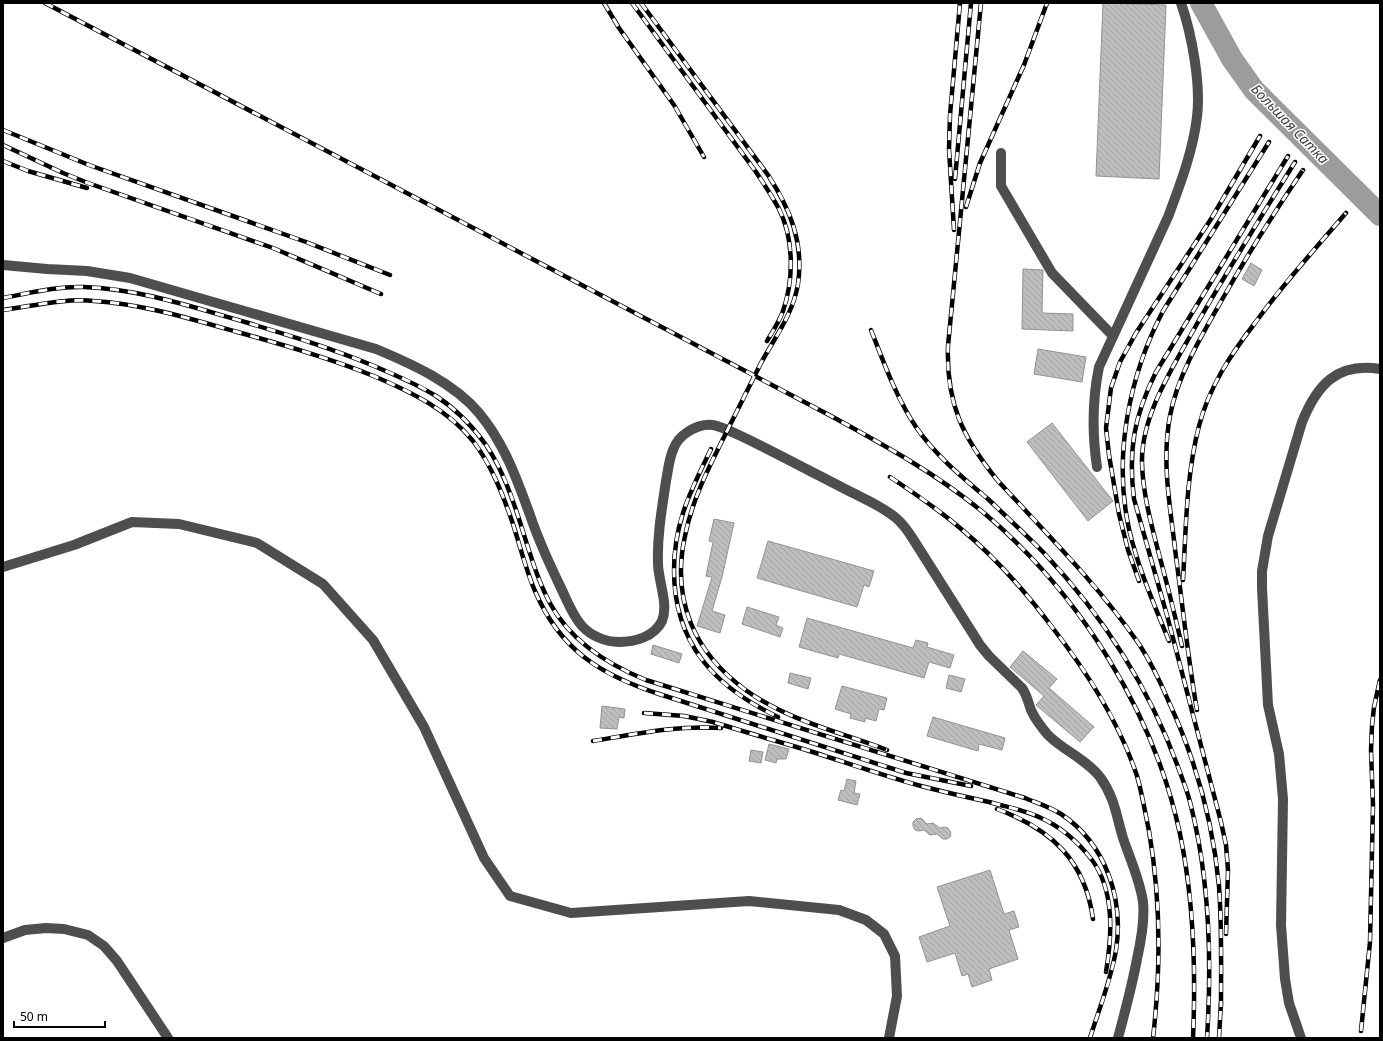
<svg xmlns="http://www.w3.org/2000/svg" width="1383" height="1041" font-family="'Noto Sans',sans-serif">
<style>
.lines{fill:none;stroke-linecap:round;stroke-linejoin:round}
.river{stroke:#9c9c9c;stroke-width:22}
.building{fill:url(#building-back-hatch);stroke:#929292}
.minor{stroke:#4e4e4e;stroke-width:10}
.rail-casing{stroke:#000;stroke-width:4.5}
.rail{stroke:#fff;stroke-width:3;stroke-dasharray:9;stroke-linecap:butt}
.labels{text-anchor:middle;stroke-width:3;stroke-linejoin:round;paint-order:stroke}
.water-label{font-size:14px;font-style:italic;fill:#3d3d3d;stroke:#fff}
</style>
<defs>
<pattern id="building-back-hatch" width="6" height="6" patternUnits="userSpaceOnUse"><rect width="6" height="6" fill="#bebebe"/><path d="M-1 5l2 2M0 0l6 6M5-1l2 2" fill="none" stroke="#a2a2a2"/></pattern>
</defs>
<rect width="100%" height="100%" fill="#fff"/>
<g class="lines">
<polyline class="river" points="1201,3 1232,59 1254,90 1380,215"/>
</g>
<g class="building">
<polygon points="1103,3 1166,5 1159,179 1096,176"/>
<polygon points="1251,263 1262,270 1254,286 1242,279"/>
<polygon points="1023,269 1043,270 1042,313 1073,314 1073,331 1022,329"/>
<polygon points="1038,349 1086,357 1082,382 1034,374"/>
<polygon points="1052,423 1113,501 1088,521 1027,442"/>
<polygon points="714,519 734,523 722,577 712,611 725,615 720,633 697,626 712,577 706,576 713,542 709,541"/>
<polygon points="768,541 874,571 869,587 864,585 857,607 757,578"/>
<polygon points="747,607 779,617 776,625 783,628 780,637 742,624"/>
<polygon points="807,618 913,648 916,640 928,643 927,647 954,655 950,668 929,662 924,678 839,654 838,658 799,647"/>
<polygon points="653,645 682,654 679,663 651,654"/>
<polygon points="1023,651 1057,679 1049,688 1094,727 1080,742 1036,705 1044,696 1010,667"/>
<polygon points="790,673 811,678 808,689 788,683"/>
<polygon points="949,675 965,679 961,692 946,688"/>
<polygon points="842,686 887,698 884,710 879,709 876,721 865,718 865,722 850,718 851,714 835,709"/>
<polygon points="602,706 625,709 624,718 619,717 617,729 600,728"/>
<polygon points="933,717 1005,738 1002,750 979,744 978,751 927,736"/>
<polygon points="769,744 789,749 786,759 777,759 776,763 765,760"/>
<polygon points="751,750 763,752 761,763 749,761"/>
<polygon points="847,779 856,781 854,793 860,794 857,805 838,800 841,790 844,791"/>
<polygon points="921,818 927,824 933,823 940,828 944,827 948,828 951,833 950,837 947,839 943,839 937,834 930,835 924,830 919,831 915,830 913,826 913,822 916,819"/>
<polygon points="990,870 1004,914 1014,911 1019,927 1009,930 1018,959 989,969 992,980 972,987 968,974 962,976 955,953 927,962 919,937 950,926 937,887"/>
</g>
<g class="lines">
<g class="minor">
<polyline points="1001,153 1001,186 1052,273 1113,336"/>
<path d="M 3,265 L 47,269 L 87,271 L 130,278 L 376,349 C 412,364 454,383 479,413 C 504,443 517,479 530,515 C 538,539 549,563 560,586 C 567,600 572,615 582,626 C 591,636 606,642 619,642 C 635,642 654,637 662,621 C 669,604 658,581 658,563 C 657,536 662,508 666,481 C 668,471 669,459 673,450 C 678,435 697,423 713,425 C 723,427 734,433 743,437 C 766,448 789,460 812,472 C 826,479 839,486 853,493 C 867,500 883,507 896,518 C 903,524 908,531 913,539 L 980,645 L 989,656 L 1022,688 C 1027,695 1028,702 1031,710 C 1035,719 1042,728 1048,735 C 1064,751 1086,759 1100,777 C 1115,798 1116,815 1123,838 C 1130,859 1140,880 1143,902 C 1145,921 1141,941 1137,959 C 1132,986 1125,1012 1118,1038"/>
<path d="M 1097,467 C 1092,433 1092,401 1099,367 L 1168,217 C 1180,185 1193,151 1197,117 C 1201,84 1192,35 1181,3"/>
<polyline points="3,567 74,545 132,522 179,524 257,543 323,584 373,640 424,727 484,858 510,896 571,913 749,901 839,910 866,920 884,934 895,956 897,996 889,1038"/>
<polyline points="3,938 25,930 46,928 64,929 88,935 104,946 117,961 168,1038"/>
<path d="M 1301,1038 L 1289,1003 L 1285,979 L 1281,925 L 1283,799 L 1279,754 L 1268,705 L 1262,588 L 1262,571 L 1268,536 L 1302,422 C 1317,385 1337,362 1380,369"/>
</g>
<g class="rail-casing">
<g id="rail">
<path d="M 45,3 L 831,416 C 884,445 937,474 984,513 C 1079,593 1154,712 1180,834 C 1194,901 1196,969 1193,1038"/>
<polyline points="604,3 619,28 674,105 704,157"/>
<path d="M 632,3 L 756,172 C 764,184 772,196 779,209 C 794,239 794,279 783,311 C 779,322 773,331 767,341"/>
<path d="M 641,3 L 768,175 C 790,209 804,242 798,284 C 793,314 775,337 761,363 C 749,387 737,411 725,435 C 709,467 692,500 685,536 C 671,600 694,653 747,691 C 789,721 840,732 887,750"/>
<path d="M 981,3 L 948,346 C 946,404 963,438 998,481 C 1047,534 1098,585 1139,644 C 1150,661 1160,681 1168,700 C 1195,758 1213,822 1219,886 C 1222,926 1221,967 1221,1007"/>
<polyline points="3,130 89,165 306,242 390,275"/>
<polyline points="3,145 63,173 88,183 273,248 381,294"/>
<polyline points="3,161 28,171 87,188"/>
<polyline points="955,179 971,3"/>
<polyline points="966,207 980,163 1024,65 1047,3"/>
<polyline points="954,230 949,149 950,115 960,3"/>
<path d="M 3,298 C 30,293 57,286 84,287 C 140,289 192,307 245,322 C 288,335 331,348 374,366 C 395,375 417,384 436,396 C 456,409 473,427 486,445 C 501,467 510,491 518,516 C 528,546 536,578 551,605 C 571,641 609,665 646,680 L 1025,798 C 1037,803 1050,807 1061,814 C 1106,844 1124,899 1116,950 C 1111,980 1099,1009 1090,1038"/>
<path d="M 3,310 C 33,306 64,298 94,301 C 144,304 194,320 241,333 C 287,346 332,359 376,377 C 413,393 448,410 473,441 C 492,466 503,495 513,524 C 520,546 526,570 535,591 C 560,650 601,675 659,694 L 906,773 L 971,786"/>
<path d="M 871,330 C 884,363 896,397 916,427 C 935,455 962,477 988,499 C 1007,517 1026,535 1044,553 C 1102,615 1149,687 1178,767 C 1182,778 1187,790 1190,802 C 1210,879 1212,959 1207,1038"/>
<path d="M 711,449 C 701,470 690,491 683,513 C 677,532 674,551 674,570 C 674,644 715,687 778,717"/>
<path d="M 890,477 C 914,493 938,509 960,528 C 995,557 1025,591 1052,627 C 1087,672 1119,721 1137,776 C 1142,793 1145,812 1149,831 C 1161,900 1161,968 1153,1038"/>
<path d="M 1183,580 C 1186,529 1186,476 1199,426 C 1209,387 1231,354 1255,323 C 1283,284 1315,249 1346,213"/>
<polyline points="1139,581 1128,550 1119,514 1109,455 1106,428 1111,388 1120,362 1136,333 1211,219 1260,136"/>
<path d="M 1169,641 C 1154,604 1138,568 1129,529 C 1113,456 1129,376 1163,311 L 1269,142"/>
<path d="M 1182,646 C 1175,616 1168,587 1160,558 C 1152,527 1143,496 1142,463 C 1141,414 1175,364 1198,322 C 1229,268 1262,215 1295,162"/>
<path d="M 1197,710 C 1188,659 1183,608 1176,557 C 1171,511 1161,463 1170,416 C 1177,376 1203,333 1223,298 C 1248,254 1275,211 1303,170"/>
<path d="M 644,713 L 684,716 L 713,722 C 742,731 773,740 803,749 C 842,761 881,775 921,786 C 944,792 966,797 989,802 C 1006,807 1025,810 1041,818 C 1061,827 1079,843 1092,860 C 1115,891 1112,936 1106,972"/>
<path d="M 593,741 C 635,734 678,725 721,728"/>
<path d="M 997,809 C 1051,829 1085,860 1093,919"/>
<path d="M 1226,934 L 1228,870 L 1226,845 L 1221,822 L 1168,619 L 1134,499 C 1128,450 1134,416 1156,372 L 1288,156"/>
<polyline points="1361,1031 1370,942 1373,805 1371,750 1372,726 1374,707 1380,680"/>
<polyline points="1219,1038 1221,1002"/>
</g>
</g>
<use href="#rail" class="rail"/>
</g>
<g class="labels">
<g class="water-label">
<text transform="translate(1290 124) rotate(46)" y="5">Большая Сатка</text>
</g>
</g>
<rect width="1383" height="1041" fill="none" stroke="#000000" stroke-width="8"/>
<path d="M14 1021v6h91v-6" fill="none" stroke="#000000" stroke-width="2"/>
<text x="20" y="1021" font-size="12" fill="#000000" stroke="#ffffff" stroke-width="3" paint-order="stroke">50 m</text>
</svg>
